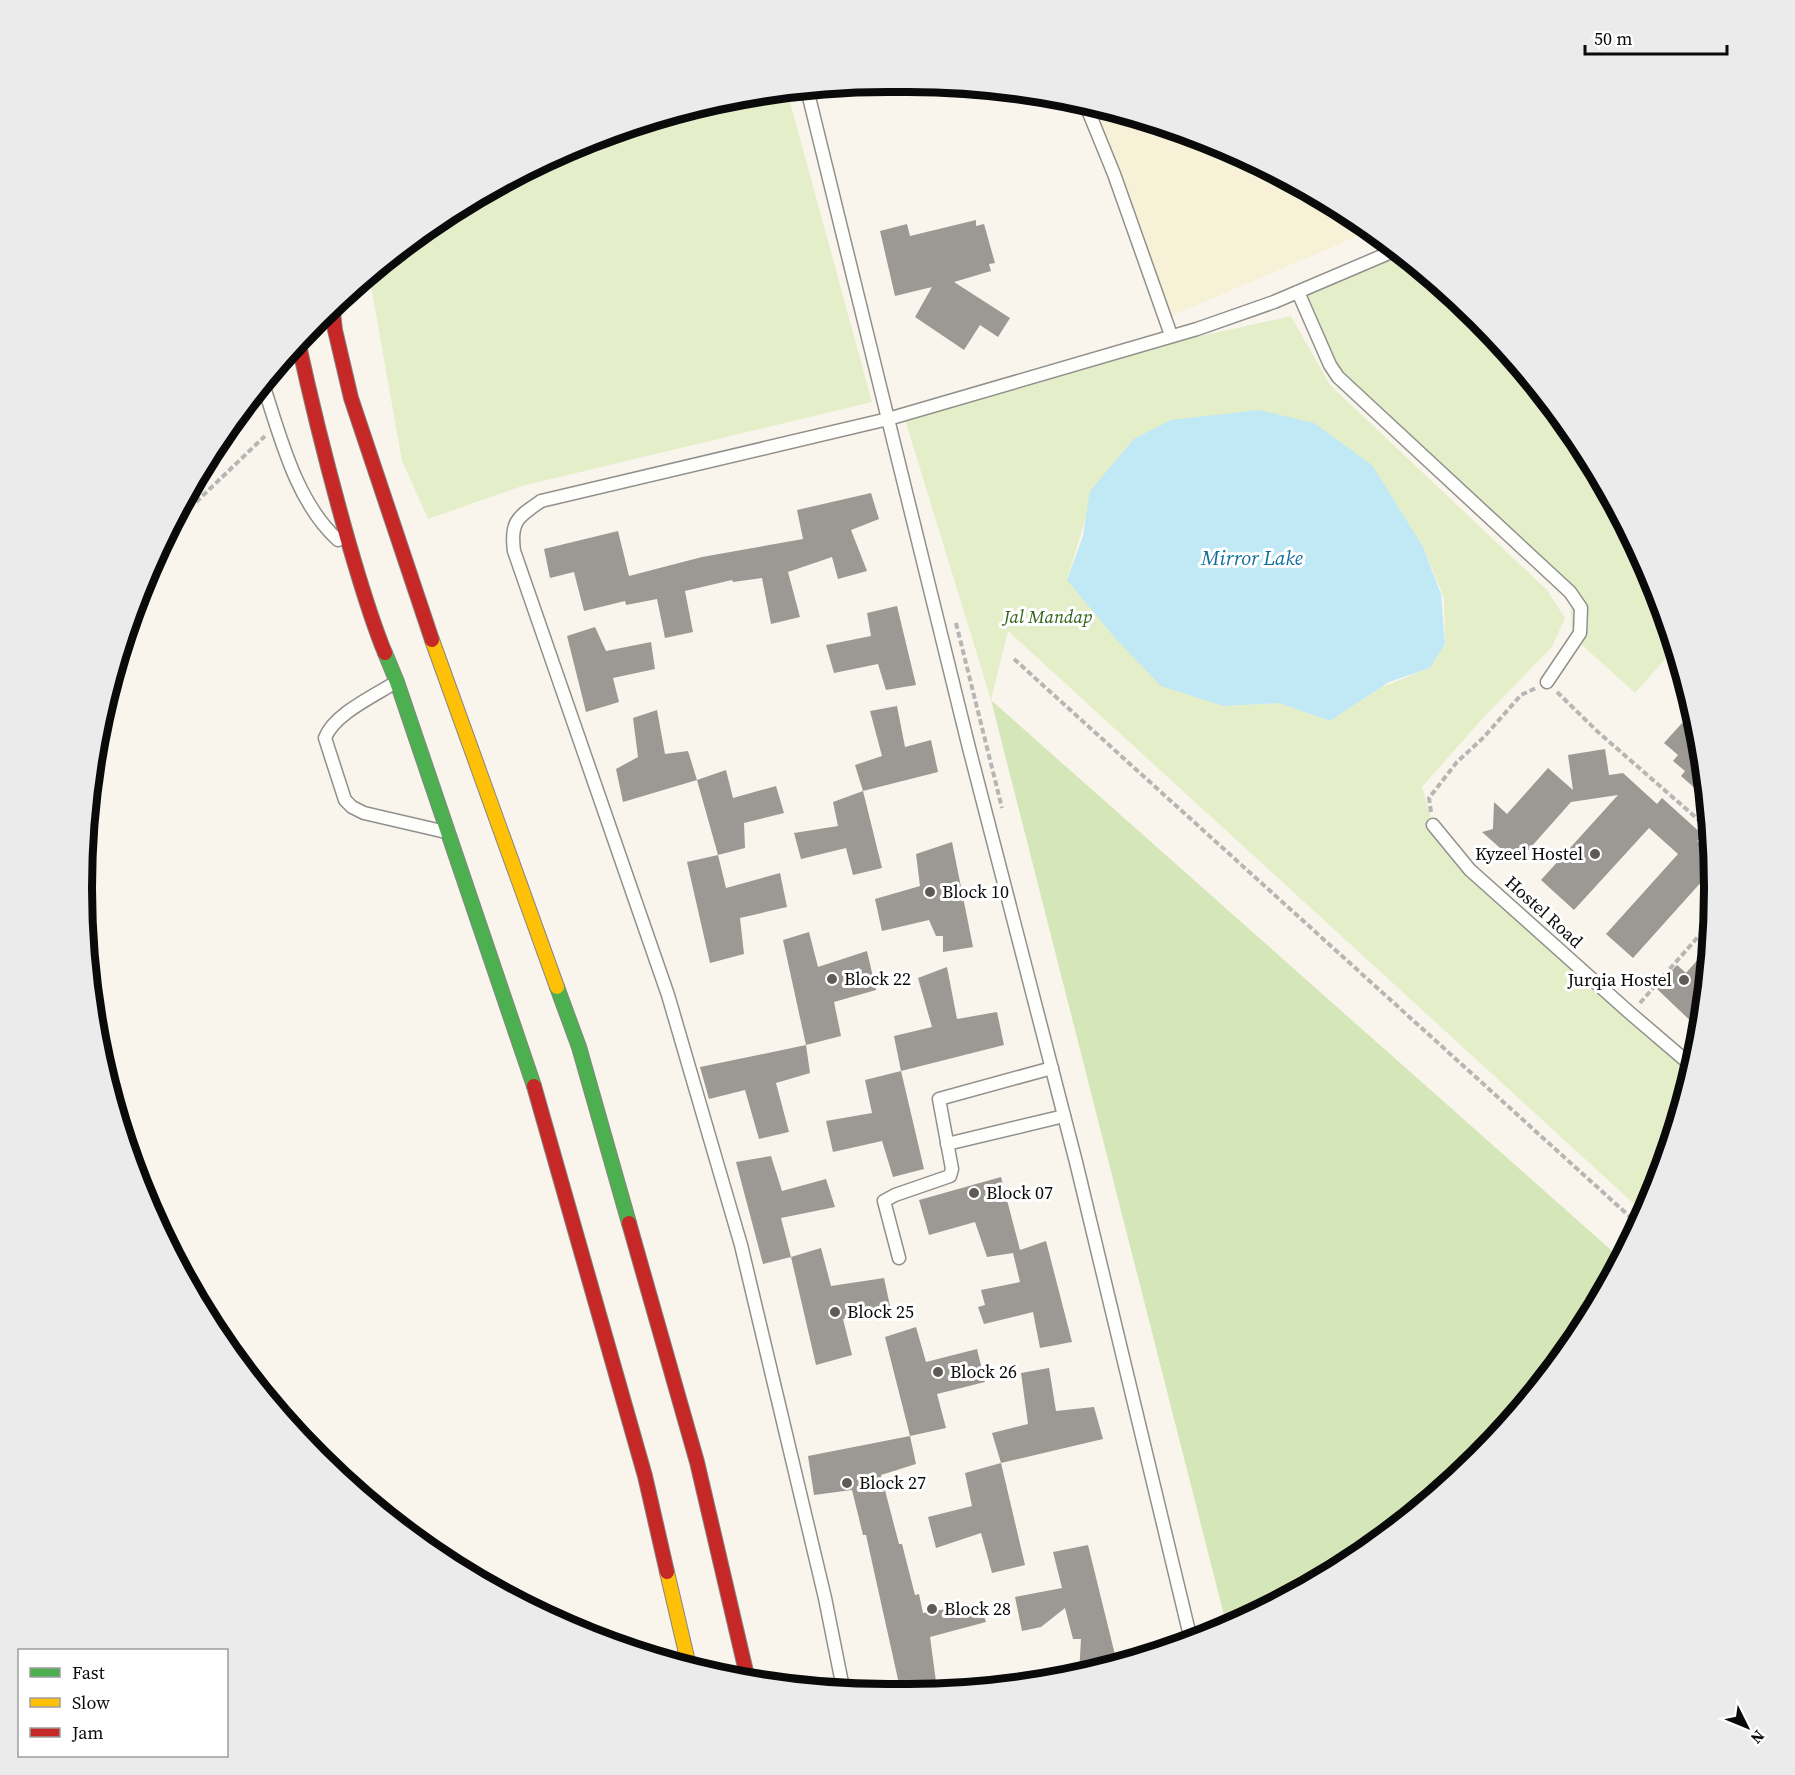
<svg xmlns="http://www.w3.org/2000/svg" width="1795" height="1775" font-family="'Source Serif 4',serif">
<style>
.farmland{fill:#f7f1d7}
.green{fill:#e4efca;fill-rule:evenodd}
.forest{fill:#d5e7b8}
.water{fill:#c0e8f5}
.building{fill:#9c9893}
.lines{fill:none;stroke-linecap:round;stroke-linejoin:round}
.lane-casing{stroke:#92908c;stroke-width:15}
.fast-casing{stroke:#888682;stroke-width:16}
.slow-casing{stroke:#888682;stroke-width:16}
.jam-casing{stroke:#888682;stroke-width:16}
.path{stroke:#b7b6b5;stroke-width:4;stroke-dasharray:6 3;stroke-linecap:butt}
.lane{stroke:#fefefc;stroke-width:12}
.fast{stroke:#4caf50;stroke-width:14}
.slow{stroke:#ffc107;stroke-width:14}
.jam{stroke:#c62828;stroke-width:14}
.poi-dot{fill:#5e5c59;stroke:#fff;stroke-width:2}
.labels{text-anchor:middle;stroke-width:6;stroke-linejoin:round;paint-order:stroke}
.park-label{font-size:18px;font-style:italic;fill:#2f6319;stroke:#fff}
.poi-label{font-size:18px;fill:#0a0a0a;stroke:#fff;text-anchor:start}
.street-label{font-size:18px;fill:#0a0a0a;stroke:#fff}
.water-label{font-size:20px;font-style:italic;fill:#0f6e9f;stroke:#fff}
.rim{fill:none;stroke:#0a0a0a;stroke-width:8}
</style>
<rect width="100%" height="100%" fill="#f9f5ec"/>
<polygon class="farmland" points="1085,103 1216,142 1355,217 1372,230 1171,316"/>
<g class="green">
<polygon points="888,81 905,83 841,98 838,86"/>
<polygon points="787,91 872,402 522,486 428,519 402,461 369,275 439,217 579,143 730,97"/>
<polygon points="1399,253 1478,317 1578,439 1652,579 1674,649 1635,693 1572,636 1570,592 1330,365 1298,292"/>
<path d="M 1291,316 L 1330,385 L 1547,590 L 1565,618 L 1552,647 L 1483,718 L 1422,787 L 1433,825 L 1690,1074 L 1653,1196 L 1644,1213 L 1008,631 L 991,700 L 903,413 L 1061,367 ZM 1096,484 L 1423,547 L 1444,598 L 1445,644 L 1430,668 L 1382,687 L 1330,721 L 1279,703 L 1223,706 L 1067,580 Z"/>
</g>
<polygon class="forest" points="991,700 1620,1258 1578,1335 1478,1458 1356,1558 1227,1627"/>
<polygon class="water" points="1259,410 1314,423 1372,465 1423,547 1441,594 1445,644 1430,668 1389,682 1330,721 1279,703 1223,706 1161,686 1115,638 1067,580 1083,536 1090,491 1134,439 1171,420"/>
<g class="building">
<polygon points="976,220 976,226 984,224 995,263 989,264 991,271 954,282 1010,318 998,337 980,325 964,350 915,317 932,287 895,296 880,231 907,224 910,236"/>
<polygon points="871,493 879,519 851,530 867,571 838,579 832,557 788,572 800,617 771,624 762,578 733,582 732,580 685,591 693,632 665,638 657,599 626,605 625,601 584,611 574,572 550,578 544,549 618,531 629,576 702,557 803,539 797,510"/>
<polygon points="897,606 916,685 886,690 878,664 834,673 826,645 871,636 867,613"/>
<polygon points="595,627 606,651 651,642 655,669 613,678 619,702 586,712 567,636"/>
<polygon points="897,706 905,747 931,740 938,772 863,791 855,765 882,756 870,711"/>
<polygon points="657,710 665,754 688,751 697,780 623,802 616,769 638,757 633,718"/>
<polygon points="1695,719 1698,730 1705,797 1681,776 1685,771 1673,761 1678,755 1664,743 1682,723 1688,728"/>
<polygon points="1605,749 1609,775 1623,773 1657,804 1662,798 1703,835 1697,841 1711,853 1712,870 1633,958 1606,934 1678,854 1649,828 1574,910 1541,880 1618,795 1571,802 1517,863 1482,832 1493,829 1494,802 1507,814 1548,768 1573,790 1568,755"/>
<polygon points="726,770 733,798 776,786 784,813 744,823 745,848 718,855 697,780"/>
<polygon points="863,791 882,868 853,875 846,848 801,859 794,833 838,826 833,802"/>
<polygon points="952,842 973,947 943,952 943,936 936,936 929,920 882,931 875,899 920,886 916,854"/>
<polygon points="718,855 726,888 780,873 787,907 740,918 744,954 710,963 687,862"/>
<polygon points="809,932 818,967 867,951 876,990 834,1002 841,1036 806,1045 783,940"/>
<polygon points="1708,948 1705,983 1700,1030 1656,988 1677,965 1686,973"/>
<polygon points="947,967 957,1019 997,1012 1004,1045 901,1071 894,1036 932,1027 918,978"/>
<polygon points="806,1045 810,1073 776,1083 789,1132 759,1139 745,1090 709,1099 700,1067"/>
<polygon points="901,1071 924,1169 893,1177 882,1141 833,1152 826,1121 872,1113 865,1080"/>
<polygon points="771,1156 782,1191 826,1179 835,1207 781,1218 791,1257 763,1264 736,1162"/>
<polygon points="1001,1177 1020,1250 1046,1241 1072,1342 1040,1348 1033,1312 984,1324 978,1307 985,1305 981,1290 1020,1282 1013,1253 987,1257 975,1222 929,1235 919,1200"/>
<polygon points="821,1248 831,1286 884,1278 890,1306 843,1319 852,1355 816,1365 791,1257"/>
<polygon points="916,1327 926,1362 977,1349 985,1382 937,1394 946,1428 910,1436 885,1337"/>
<polygon points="1049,1368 1056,1411 1094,1407 1103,1439 1001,1463 992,1433 1028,1424 1021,1373"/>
<polygon points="910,1436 916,1464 881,1475 899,1544 902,1544 915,1595 919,1594 923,1613 980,1603 986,1622 930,1637 937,1689 908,1694 901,1693 866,1535 863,1535 852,1490 814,1495 808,1456"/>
<polygon points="1001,1463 1025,1565 992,1573 981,1533 936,1548 928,1517 972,1506 965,1473"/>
<polygon points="1088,1545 1117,1663 1079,1674 1081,1639 1073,1639 1065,1608 1041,1627 1022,1631 1015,1597 1062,1588 1053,1552"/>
</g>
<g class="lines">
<g class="lane-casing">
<g id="lane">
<polyline points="807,89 888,419 1197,329 1274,302 1396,250"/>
<polyline points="1085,103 1114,174 1171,335"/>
<polyline points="1298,292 1330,365 1338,377 1570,592 1581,608 1580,633 1547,682"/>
<path d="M 263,384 C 280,436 296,502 338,540"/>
<path d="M 396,682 C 374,696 334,714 325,738 L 345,800 L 352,807 L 364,813 L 446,832"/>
<polyline points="1433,825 1470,870 1630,1013 1692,1066"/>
<polyline points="947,1144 1064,1116"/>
<polyline points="899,1258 884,1201 895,1195 950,1176 952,1169 939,1099 1052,1068"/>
<path d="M 843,1688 L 825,1598 L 741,1245 L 668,995 L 514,551 C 510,521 518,517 541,501 L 888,419 L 969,748 L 1076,1162 L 1191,1640"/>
</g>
</g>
<g class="fast-casing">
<g id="fast">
<polyline points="385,653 397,682 534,1086"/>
<polyline points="557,987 579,1047 629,1223"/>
</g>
</g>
<g class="slow-casing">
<g id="slow">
<polyline points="432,640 557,987"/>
<polyline points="667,1572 689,1666"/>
</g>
</g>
<g class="jam-casing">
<g id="jam">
<polyline points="332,305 335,330 351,398 432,640"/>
<path d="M 298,341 C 313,410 330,477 349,544 C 360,581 370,617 385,653"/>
<polyline points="534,1086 645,1476 667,1572"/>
<polyline points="629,1223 697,1462 748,1680"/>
</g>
</g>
<g class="path">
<polyline points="170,527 265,436"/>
<polyline points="956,623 1002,808"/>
<polyline points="1014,659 1638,1224"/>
<polyline points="1557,692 1598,732 1708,828"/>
<polyline points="1431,812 1429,798 1457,762 1484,737 1521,695 1536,688"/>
<polyline points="1640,1003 1711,922"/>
</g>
<use href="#lane" class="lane"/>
<use href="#fast" class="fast"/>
<use href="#slow" class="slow"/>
<use href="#jam" class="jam"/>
</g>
<g class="poi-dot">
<circle cx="1595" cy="854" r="6"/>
<circle cx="930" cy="892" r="6"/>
<circle cx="832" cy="979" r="6"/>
<circle cx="1684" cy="980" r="6"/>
<circle cx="974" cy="1193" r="6"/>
<circle cx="835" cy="1312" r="6"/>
<circle cx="938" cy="1372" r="6"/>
<circle cx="847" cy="1483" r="6"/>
<circle cx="932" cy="1609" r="6"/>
</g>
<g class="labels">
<g class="park-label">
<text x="1048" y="623">Jal Mandap</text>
</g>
<g class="poi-label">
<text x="1583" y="860" text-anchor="end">Kyzeel Hostel</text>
<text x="942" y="898">Block 10</text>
<text x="844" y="985">Block 22</text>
<text x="1672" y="986" text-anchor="end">Jurqia Hostel</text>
<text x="986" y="1199">Block 07</text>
<text x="847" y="1318">Block 25</text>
<text x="950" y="1378">Block 26</text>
<text x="859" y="1489">Block 27</text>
<text x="944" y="1615">Block 28</text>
</g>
<g class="street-label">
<text transform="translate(1544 912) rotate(42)" y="6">Hostel Road</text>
</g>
<g class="water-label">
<text x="1252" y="565">Mirror Lake</text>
</g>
</g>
<path d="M0 0H1795V1775H0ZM888 92H908A796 796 0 0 1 1704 888V888A796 796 0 0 1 908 1684H888A796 796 0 0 1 92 888V888A796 796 0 0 1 888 92Z" fill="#ebebeb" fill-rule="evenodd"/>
<path class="rim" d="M888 92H908A796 796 0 0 1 1704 888V888A796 796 0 0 1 908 1684H888A796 796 0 0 1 92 888V888A796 796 0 0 1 888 92Z"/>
<rect x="18" y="1649" width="210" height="108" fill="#ffffff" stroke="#9d9d9d" stroke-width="1.5"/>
<rect x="30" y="1668" width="30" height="9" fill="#4caf50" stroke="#9d9d9d" stroke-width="1.5"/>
<text x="72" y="1679" font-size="18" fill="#0a0a0a">Fast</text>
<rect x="30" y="1698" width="30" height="9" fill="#ffc107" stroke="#9d9d9d" stroke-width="1.5"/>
<text x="72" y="1709" font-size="18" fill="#0a0a0a">Slow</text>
<rect x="30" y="1728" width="30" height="9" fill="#c62828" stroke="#9d9d9d" stroke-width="1.5"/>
<text x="72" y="1739" font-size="18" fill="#0a0a0a">Jam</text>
<g transform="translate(1747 1727) rotate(133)" stroke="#ffffff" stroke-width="4.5" paint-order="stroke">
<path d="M0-4.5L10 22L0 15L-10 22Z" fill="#0a0a0a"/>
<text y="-9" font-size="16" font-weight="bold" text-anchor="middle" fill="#0a0a0a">N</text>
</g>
<path d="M1585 45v9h142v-9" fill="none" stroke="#0a0a0a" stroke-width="3"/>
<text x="1594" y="45" font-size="18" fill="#0a0a0a" stroke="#ffffff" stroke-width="4.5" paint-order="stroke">50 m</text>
</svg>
